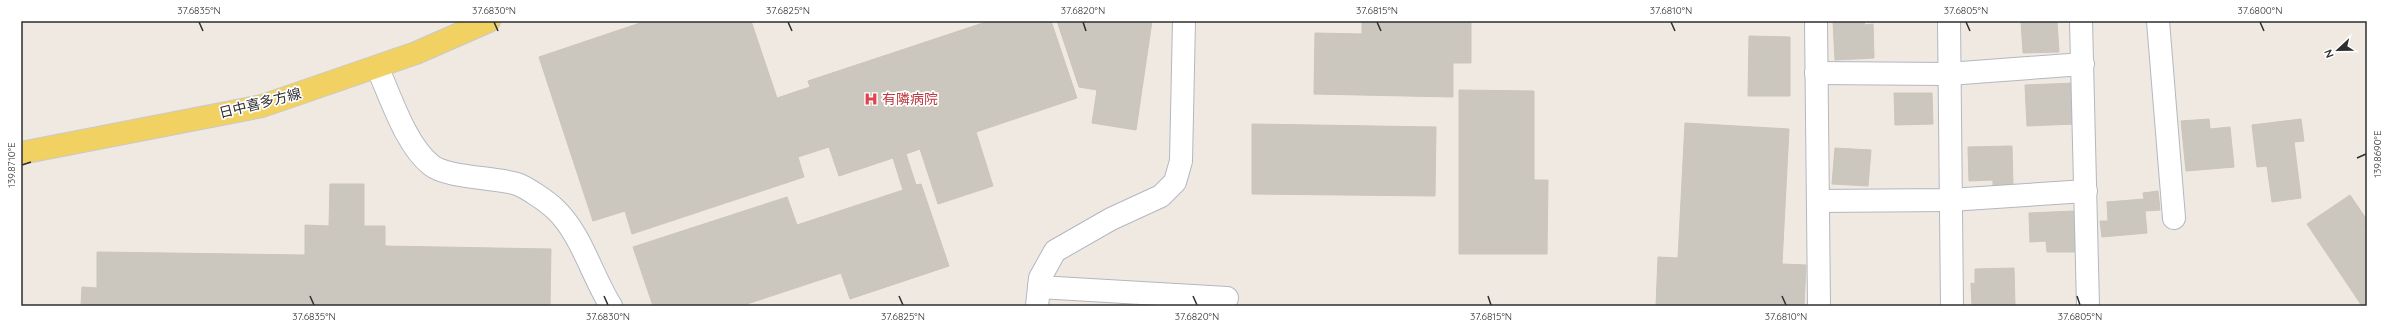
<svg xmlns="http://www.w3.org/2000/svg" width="2388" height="327" font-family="Quicksand,'Noto Sans JP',sans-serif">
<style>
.building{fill:#cbc7bf;stroke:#cbc5ba}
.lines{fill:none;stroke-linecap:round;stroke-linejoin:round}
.minor-casing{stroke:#b4b7c1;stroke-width:24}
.major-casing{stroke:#c9c9c9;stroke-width:24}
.minor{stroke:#fff;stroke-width:22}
.major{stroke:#f2d163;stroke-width:22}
.ticks{fill:none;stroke:#2e2e2e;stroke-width:1.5}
.labels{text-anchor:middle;stroke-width:3.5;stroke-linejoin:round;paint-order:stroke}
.health-label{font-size:14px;fill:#be3a42;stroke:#fff;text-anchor:start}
.street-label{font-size:14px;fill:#2e2e2e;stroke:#fff}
.neatline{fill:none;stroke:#2e2e2e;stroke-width:1.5}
.ticks-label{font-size:10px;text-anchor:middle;fill:#2e2e2e}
</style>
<rect width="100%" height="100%" fill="#efe9e1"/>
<g class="building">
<polygon points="646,21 751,21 777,98 810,87 808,81 989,21 1051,21 1077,98 976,132 993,186 938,204 920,149 906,154 916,185 921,184 949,266 850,299 841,273 741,306 653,306 633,247 787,197 797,225 903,190 893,158 839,176 829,147 798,157 804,177 632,234 625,211 593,221 539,57"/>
<polygon points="1057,21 1152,21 1136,130 1092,123 1097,90 1079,87"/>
<polygon points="1362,21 1471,21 1471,63 1453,63 1453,97 1314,94 1315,33 1362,34"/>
<polygon points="1833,21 1864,21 1865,25 1873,24 1874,58 1835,60"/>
<polygon points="2021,21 2057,21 2059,52 2023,53"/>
<polygon points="1749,36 1790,37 1790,96 1748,96"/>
<polygon points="2074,83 2075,124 2027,126 2025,85"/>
<polygon points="1459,90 1534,91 1534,180 1548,180 1547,254 1459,254"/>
<polygon points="1894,93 1932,93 1933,124 1895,125"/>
<polygon points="2209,119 2210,129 2230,127 2234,167 2186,171 2181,121"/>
<polygon points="2301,119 2304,141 2294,142 2301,198 2272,202 2267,166 2257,167 2252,125"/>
<polygon points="1685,123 1789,129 1782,264 1806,265 1804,306 1656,306 1658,257 1678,258"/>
<polygon points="1252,124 1436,127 1435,196 1252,194"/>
<polygon points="2012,146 2013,186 1993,186 1993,180 1969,181 1968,147"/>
<polygon points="1835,148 1871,150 1868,186 1832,184"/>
<polygon points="330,184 364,184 364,226 385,226 385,246 551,249 550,306 81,306 82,287 97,288 97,252 305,255 305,225 329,226"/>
<polygon points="2158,191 2160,210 2145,211 2147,233 2102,237 2100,221 2108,221 2107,202 2144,199 2143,193"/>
<polygon points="2350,195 2367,220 2367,228 2364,230 2367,235 2367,303 2362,306 2307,224"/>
<polygon points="2074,211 2076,252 2047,252 2046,241 2030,242 2029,213"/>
<polygon points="2014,268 2015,306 1972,306 1971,283 1975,284 1975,269"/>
</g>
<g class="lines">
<g class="minor-casing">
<g id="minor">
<polyline points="1816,21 1819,306"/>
<polyline points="1949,21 1952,306"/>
<polyline points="2081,21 2088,306"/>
<polyline points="2158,21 2174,218"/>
<path d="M 377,67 C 391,97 405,144 431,165 C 447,178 495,177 517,184 C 526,187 548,202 555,209 C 581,233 592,276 611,306"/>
<polyline points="1816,73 1948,74 2083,64"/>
<polyline points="1818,201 1950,200 2086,191"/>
<polyline points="1039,287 1227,298"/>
<polyline points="1037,306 1040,278 1055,251 1111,219 1161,196 1175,182 1181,161 1184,21"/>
</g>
</g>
<g class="major-casing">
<polyline id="major" points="21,153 262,106 416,53 489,21"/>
</g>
<use href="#minor" class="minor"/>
<use href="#major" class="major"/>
</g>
<path class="ticks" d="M 199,22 L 203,31M 494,22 L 498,31M 788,22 L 792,31M 1083,22 L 1086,31M 1377,22 L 1381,31M 1671,22 L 1675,31M 1966,22 L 1970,31M 2260,22 L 2264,31M 2357,158 L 2366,154M 22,165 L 31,162M 310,296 L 314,305M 604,296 L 608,305M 899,296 L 903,305M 1193,296 L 1197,305M 1488,296 L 1491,305M 1782,296 L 1786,305M 2077,296 L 2080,305"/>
<defs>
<g id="hospital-bare" transform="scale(1.08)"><path d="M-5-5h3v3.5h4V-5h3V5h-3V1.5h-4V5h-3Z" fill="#e0444e" stroke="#fff" stroke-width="2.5" paint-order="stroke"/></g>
</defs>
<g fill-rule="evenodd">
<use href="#hospital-bare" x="871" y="99"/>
</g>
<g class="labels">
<g class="health-label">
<text x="882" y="104">有隣病院</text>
</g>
<g class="street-label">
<text transform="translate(260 103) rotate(-14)" y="5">日中喜多方線</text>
</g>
</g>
<rect width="2388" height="327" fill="none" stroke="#ffffff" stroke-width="44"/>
<g transform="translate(2338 50) rotate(248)" stroke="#ffffff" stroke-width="3" paint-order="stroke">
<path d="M0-3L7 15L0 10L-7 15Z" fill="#2e2e2e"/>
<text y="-6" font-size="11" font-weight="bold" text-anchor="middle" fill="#2e2e2e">N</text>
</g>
<rect x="22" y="22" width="2344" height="283" class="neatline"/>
<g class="ticks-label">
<text x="199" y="14">37.6835°N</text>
<text x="494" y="14">37.6830°N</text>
<text x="788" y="14">37.6825°N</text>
<text x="1083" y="14">37.6820°N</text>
<text x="1377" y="14">37.6815°N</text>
<text x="1671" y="14">37.6810°N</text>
<text x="1966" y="14">37.6805°N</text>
<text x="2260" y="14">37.6800°N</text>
<text transform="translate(2377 154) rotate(-90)" y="4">139.8690°E</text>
<text transform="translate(11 165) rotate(-90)" y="4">139.8710°E</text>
<text x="314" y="320">37.6835°N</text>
<text x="608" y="320">37.6830°N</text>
<text x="903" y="320">37.6825°N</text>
<text x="1197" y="320">37.6820°N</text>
<text x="1491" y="320">37.6815°N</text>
<text x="1786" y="320">37.6810°N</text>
<text x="2080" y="320">37.6805°N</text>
</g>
</svg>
